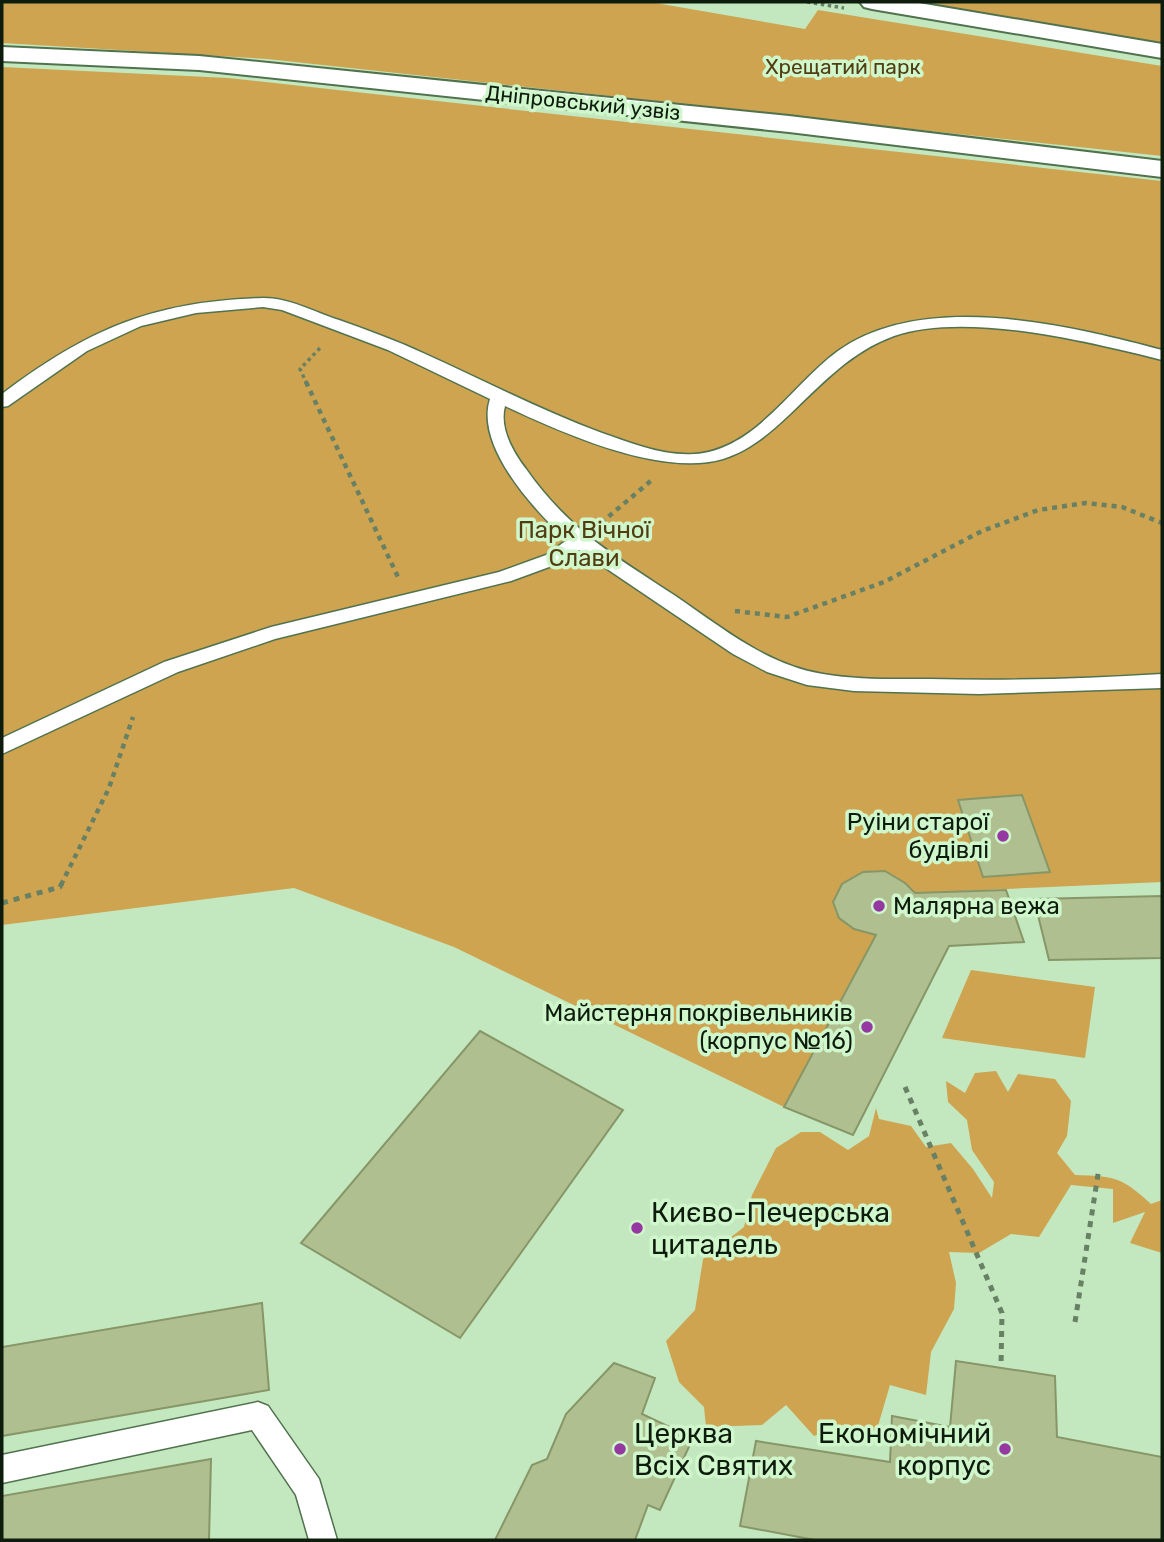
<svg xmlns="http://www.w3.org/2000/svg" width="1164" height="1542" font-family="Rubik,sans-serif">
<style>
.green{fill:#cea450}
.building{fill:#afbf8f;stroke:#879667;stroke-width:2}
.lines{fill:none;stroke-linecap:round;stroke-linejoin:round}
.lane-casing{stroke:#51724e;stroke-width:3}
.secondary-casing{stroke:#51724e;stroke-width:4}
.path-far2{stroke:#688165;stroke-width:3.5;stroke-dasharray:3.5 3.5;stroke-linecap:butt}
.path-far1{stroke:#688165;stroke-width:4.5;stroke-dasharray:5 5;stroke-linecap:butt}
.path{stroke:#688165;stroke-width:5;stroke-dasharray:6 6;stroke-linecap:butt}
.lane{fill:#fff;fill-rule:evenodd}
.secondary{fill:#fff;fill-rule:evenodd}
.poi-dot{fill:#9538a1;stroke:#d0f6cc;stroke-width:2.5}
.labels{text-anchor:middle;stroke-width:7;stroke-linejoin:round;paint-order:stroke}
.far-park-label{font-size:21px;fill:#523d12;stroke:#d0f6cc}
.far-street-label{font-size:21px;fill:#0e1c0d;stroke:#d0f6cc}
.park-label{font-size:24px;fill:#523d12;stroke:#d0f6cc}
.poi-label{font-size:24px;fill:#0e1c0d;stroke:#d0f6cc;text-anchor:end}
.near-poi-label{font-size:28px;fill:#0e1c0d;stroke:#d0f6cc;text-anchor:start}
</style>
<rect width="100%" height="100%" fill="#c3e8bf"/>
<g class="green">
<polygon points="2,2 650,2 805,29 818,10 1162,66 1162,156 267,59 2,43"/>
<polygon points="917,2 1162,2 1162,43"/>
<path d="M 2,67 L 228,78 L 1162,181 L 1162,882 L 915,893 C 887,862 852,863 833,902 C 842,926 853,929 876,935 L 784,1107 L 454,947 L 294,888 L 2,925 Z"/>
<polygon points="971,970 1095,987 1085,1058 942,1038"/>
<path d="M 996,1071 L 1008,1092 L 1018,1074 L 1055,1079 L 1071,1101 L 1067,1136 L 1057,1153 L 1075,1175 C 1114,1176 1122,1177 1151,1204 L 1162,1200 L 1162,1253 L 1130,1243 L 1145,1212 L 1113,1223 L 1113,1189 L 1071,1185 L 1039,1237 L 1011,1234 L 979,1253 L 949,1252 L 956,1283 L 954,1309 L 931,1352 L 926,1395 L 890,1385 L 875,1436 L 845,1424 L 814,1436 L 786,1405 L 762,1425 L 706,1427 L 704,1407 L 679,1382 L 666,1341 L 695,1310 L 703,1259 L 744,1227 L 752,1195 L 776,1148 L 801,1132 L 820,1132 L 848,1150 L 869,1136 L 876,1108 L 879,1119 L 911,1126 L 926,1147 L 951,1143 L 973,1169 L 992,1198 L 994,1182 L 972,1150 L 967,1120 L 948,1102 L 946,1081 L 965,1093 L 975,1073 Z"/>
</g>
<g class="building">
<polygon points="1022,795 1050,872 983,877 958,800"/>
<polygon points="885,871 905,883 915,893 1006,890 1024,942 949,946 853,1135 784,1107 876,935 854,929 839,918 833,902 842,884 863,872"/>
<polygon points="1162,896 1162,958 1049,960 1034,899"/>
<polygon points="480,1031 623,1110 460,1338 301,1243"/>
<polygon points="262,1303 269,1390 2,1436 2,1347"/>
<polygon points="956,1361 1055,1376 1057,1437 1162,1457 1162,1540 815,1540 740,1526 756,1441 890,1462 892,1416 950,1427"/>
<polygon points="614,1363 655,1378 642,1414 693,1438 660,1510 648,1505 635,1540 495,1540 532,1465 547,1459 566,1414"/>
<polygon points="211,1459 209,1540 2,1540 2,1496"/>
</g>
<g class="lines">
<g class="lane-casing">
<g id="lane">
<path d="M 263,298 C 290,298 314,312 339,320 C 367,330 395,340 423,353 C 483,380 540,410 602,433 C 631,443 662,456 694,454 C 756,450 792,384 838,351 C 924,290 1068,325 1162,350 L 1162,360 C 1090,342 965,311 894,336 C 850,352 822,384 789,415 C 770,433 749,451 723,459 C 660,477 563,433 505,406 C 499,428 513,452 526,469 C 569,530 613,555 674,595 C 720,626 766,665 823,674 C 857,680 893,679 929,679 C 1006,681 1084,679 1162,674 L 1162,688 L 979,694 L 854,691 L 807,685 L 767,672 L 733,654 L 579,550 L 560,563 L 511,581 L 275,639 L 178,672 L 2,754 L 2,738 L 164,662 L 271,627 L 499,572 L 546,555 L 567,540 C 534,510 475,446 490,399 L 388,350 L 282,310 L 263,307 L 196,313 L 141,326 L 87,351 L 8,406 L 2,407 L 2,394 C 88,329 154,301 263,298 Z"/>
<polygon points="258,1402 268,1406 319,1479 337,1540 309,1540 296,1495 252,1430 2,1483 2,1455"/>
</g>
</g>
<g class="secondary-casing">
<g id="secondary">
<polygon points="860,2 913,2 1162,44 1162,58 872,9 864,7"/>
<polygon points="2,47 199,56 789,116 1162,161 1162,177 789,132 199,70 2,61"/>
</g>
</g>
<g class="path-far2">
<polyline points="807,2 844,8"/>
<polyline points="307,384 300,369 321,347"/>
</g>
<g class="path-far1">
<polyline points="306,382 398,577"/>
<polyline points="601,523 653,479"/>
<polyline points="735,611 787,617 884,582 982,531 1038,510 1086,503 1122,507 1162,523"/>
<polyline points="61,885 109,788 133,717"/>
</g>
<g class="path">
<polyline points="2,903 60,887 62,883"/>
<polyline points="905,1087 1002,1313 1001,1367"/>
<polyline points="1075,1322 1099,1168"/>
</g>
<use href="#lane" class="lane"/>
<use href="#secondary" class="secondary"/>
</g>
<g class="poi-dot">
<circle cx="1003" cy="836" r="7"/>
<circle cx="879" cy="906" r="7"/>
<circle cx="867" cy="1027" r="7"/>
<circle cx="637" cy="1228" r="7"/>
<circle cx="620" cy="1449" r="7"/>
<circle cx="1005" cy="1449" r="7"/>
</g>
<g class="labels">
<g class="far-park-label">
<text x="843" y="74">Хрещатий парк</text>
</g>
<g class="far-street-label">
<text transform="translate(583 103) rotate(6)" y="7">Дніпровський узвіз</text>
</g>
<g class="park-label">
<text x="584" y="538">Парк Вічної<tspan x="584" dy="28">Слави</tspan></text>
</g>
<g class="poi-label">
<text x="989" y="830">Руіни старої<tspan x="989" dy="28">будівлі</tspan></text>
<text x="893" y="914" text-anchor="start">Малярна вежа</text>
<text x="853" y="1021">Майстерня покрівельників<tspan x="853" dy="28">(корпус №16)</tspan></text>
</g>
<g class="near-poi-label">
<text x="651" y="1222">Києво-Печерська<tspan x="651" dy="32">цитадель</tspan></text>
<text x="634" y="1443">Церква<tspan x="634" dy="32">Всіх Святих</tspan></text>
<text x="991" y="1443" text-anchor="end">Економічний<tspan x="991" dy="32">корпус</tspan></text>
</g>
</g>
<rect width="1164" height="1542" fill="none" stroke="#0e1c0d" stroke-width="7"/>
</svg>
